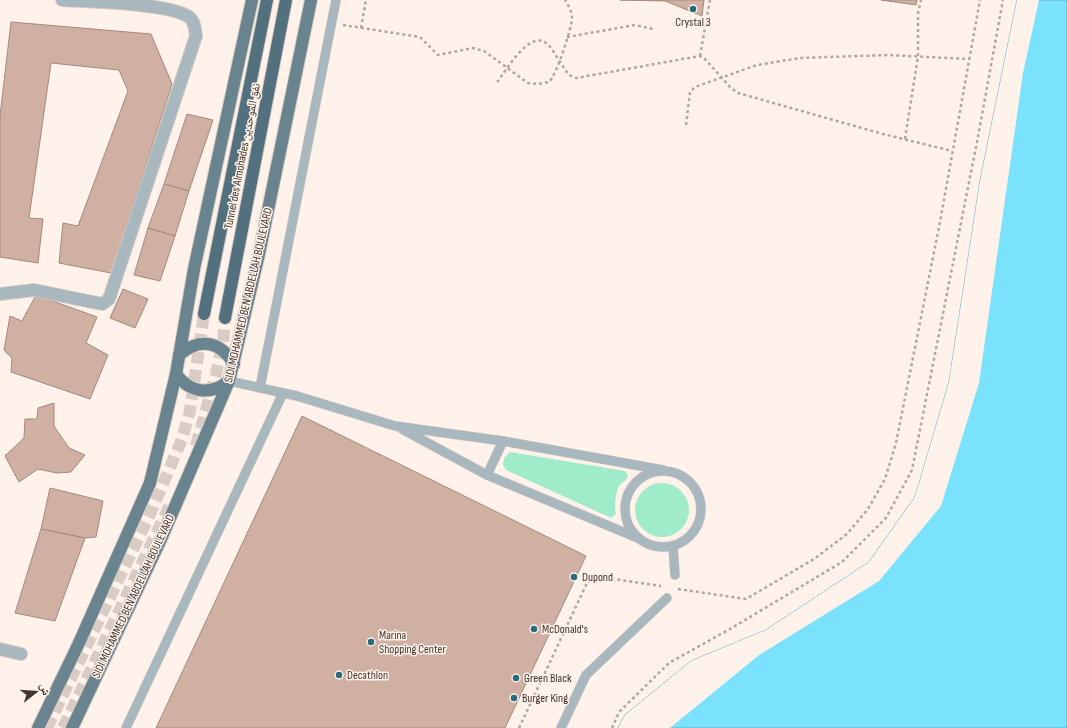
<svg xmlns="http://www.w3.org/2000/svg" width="1067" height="728" font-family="'Sofia Sans Condensed','Noto Naskh Arabic',sans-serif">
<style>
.green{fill:#a0ebc9}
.water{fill:#7be2fd;stroke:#69aebf}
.pier{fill:#fef2ea}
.building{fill:#d0b0a3;stroke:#a6887c}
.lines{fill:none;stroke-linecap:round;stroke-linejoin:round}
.highway-tunnel{stroke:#d8ccc4;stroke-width:12;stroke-dasharray:12 6;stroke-linecap:butt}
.lane-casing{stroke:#d8ccc4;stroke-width:10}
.street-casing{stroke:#d8ccc4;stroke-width:14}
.primary-casing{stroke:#d8ccc4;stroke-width:14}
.highway-casing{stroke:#d8ccc4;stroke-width:14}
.path{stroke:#b2a79f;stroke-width:2.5;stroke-dasharray:3 3;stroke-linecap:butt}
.lane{stroke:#a9b7be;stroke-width:9}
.street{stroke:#a9b7be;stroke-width:12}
.primary{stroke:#69838f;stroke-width:12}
.highway{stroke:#52707e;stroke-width:12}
.poi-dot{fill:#296b7d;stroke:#fef2ea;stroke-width:1.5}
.labels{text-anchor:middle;stroke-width:3;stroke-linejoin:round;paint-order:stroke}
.poi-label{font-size:12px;fill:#40352e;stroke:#fef2ea;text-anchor:start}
.street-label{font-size:12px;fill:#40352e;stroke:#fef2ea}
</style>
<rect width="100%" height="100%" fill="#fef2ea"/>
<g class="green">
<path d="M 510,452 L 625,471 L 628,476 C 627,480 625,480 622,483 C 615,489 614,506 616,514 L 611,518 L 609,517 L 506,470 L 503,465 L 504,458 Z"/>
<circle cx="662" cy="510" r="27"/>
</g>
<polygon class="water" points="1017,0 1067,0 1067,728 618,728 625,715 691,661 766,630 869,562 915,497 949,382 980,181"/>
<polygon class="pier" points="1017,0 1039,0 1023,73 979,383 941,506 879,581 759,655 670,728 618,728 625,715 691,661 766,630 869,562 915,497 949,382 980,181"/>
<g class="building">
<polygon points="620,0 704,0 702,16 665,1"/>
<polygon points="881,0 917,0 916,5"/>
<polygon points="11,22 151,34 172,84 111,273 59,263 63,223 78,226 128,91 119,70 51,63 29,218 43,219 38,263 0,257 0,116"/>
<polygon points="187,114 213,120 189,191 164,184"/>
<polygon points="164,184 189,191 175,236 148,228"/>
<polygon points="148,228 175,236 160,281 134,275"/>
<polygon points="123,289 148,299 135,328 110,318"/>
<polygon points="36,295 97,317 86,343 108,355 90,399 11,372 12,358 4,350 10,316 22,321"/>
<polygon points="54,403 54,426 69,448 85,455 71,472 57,473 38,469 19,482 5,456 24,438 25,419 37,419 38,408"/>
<polygon points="302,416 586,556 505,728 156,728"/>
<polygon points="50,488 103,501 96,537 85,538 41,529"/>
<polygon points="41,529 85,538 55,621 15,613"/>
</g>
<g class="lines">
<g class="highway-tunnel">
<polyline points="196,446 216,374 223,342 225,318"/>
<polyline points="47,728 151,512 182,439 190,411 204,314"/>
<polyline points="63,728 170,505"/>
</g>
<g class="lane-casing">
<g id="lane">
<polyline points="229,381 297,396 395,426 503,441 663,470"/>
<polyline points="260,388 336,0"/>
<polyline points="402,429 487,475 640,539"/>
<circle cx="663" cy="509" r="38"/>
<polyline points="487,475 503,441"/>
<polyline points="673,546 675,575"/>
<polyline points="126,728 283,393"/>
<polyline points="561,728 586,675 667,598"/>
</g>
</g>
<g class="street-casing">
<g id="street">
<path d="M 0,294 L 34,290 L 102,304 L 109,299 L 196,36 C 195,29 195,22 189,17 C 170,3 88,2 62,0"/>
<polyline points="0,649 21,654"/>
</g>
</g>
<g class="primary-casing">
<g id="primary">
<path d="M 179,355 C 200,337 220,341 234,364"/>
<path d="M 176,374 C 190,393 210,396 229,381"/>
<polyline points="38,728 79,643 150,483 176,374 194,269 252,0"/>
<polyline points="72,728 161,539 229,381 259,254 311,0"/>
</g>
</g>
<g class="highway-casing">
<g id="highway">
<polyline points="204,314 267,0"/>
<polyline points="225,318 286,0"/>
</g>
</g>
<g class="path">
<path d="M 343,25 L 420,37 L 438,55 L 473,48 L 484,51 L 528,83 L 538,84 L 549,82 C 556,76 572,28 572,18 C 572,11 568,5 565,0"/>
<polyline points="361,28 366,0"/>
<polyline points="567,37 635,25 653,29"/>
<polyline points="700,56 710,0"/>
<path d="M 497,82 C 506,71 529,30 546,43 C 552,47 556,57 561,63 C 565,70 568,76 576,78 L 700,56 L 704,58 L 731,88 L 738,93 L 883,134 L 952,151"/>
<polyline points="686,125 690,92 695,87 757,65 800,58 888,55 969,59"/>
<polyline points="905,139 918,56 918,13 921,0"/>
<polyline points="678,589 746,599 814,559 847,534 868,509 885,479 896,443 940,222 980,0"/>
<polyline points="519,728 587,583 600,577 661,586"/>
<polyline points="612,728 619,712 669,663 730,629 842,562 886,518 912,470 977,142 1003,0"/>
</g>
<use href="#lane" class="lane"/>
<use href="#street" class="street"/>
<use href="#primary" class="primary"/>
<use href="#highway" class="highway"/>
</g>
<g class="poi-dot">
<circle cx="693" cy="9" r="4"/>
<circle cx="574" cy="577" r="4"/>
<circle cx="534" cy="629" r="4"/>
<circle cx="371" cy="642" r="4"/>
<circle cx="339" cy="675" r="4"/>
<circle cx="516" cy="678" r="4"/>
<circle cx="514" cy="698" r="4"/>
</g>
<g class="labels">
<g class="poi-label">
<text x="693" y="26" text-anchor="middle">Crystal 3</text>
<text x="582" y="581">Dupond</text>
<text x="542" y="633">McDonald's</text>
<text x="379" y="639">Marina<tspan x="379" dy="14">Shopping Center</tspan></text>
<text x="347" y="679">Decathlon</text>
<text x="524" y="682">Green Black</text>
<text x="522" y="702">Burger King</text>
</g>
<g class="street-label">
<text transform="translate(242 156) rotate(-79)" y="4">Tunnel des Almohades نفق الموحدين</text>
<text transform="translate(248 295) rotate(-77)" y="4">SIDI MOHAMMED BEN ABDELLAH BOULEVARD</text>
<text transform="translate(133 596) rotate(-65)" y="4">SIDI MOHAMMED BEN ABDELLAH BOULEVARD</text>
</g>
</g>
<g transform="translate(36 692) rotate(73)" stroke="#fef2ea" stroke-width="3" paint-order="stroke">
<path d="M0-3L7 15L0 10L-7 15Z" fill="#40352e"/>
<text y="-6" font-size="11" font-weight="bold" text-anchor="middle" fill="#40352e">ش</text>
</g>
</svg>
